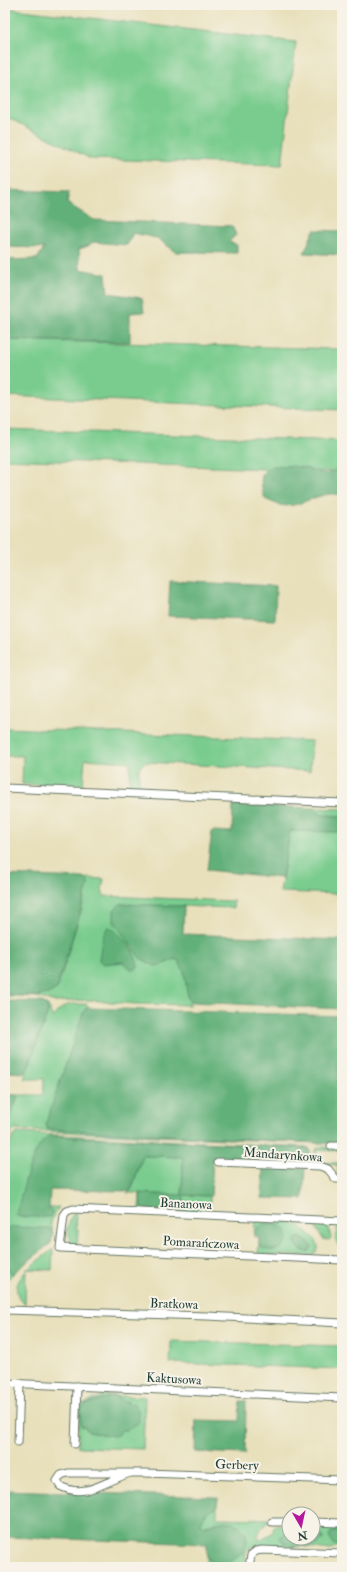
<svg xmlns="http://www.w3.org/2000/svg" width="347" height="1572" font-family="'IM FELL Double Pica',serif">
<style>
.green{fill:#79cc8e;stroke:#4c8461;fill-rule:evenodd}
.forest{fill:#62b079;stroke:#407656}
.lines{fill:none;stroke-linecap:round;stroke-linejoin:round}
.street-casing{stroke:#657663;stroke-width:9}
.street{stroke:#fff;stroke-width:7}
.labels{text-anchor:middle;stroke-width:4;stroke-linejoin:round;paint-order:stroke}
.street-label{font-size:13px;fill:#1f3d34;stroke:#f7f3e8}
</style>
<rect width="100%" height="100%" fill="#f7f3e8"/>
<filter id="ink" filterUnits="userSpaceOnUse"><feTurbulence type="fractalNoise" baseFrequency=".025" numOctaves="2"/><feDisplacementMap in="SourceGraphic" scale="8" xChannelSelector="R" yChannelSelector="G"/><feConvolveMatrix kernelMatrix="1 2 1 2 8 2 1 2 1" color-interpolation-filters="sRGB"/></filter>
<filter id="wash" filterUnits="userSpaceOnUse"><feTurbulence type="fractalNoise" baseFrequency=".012" numOctaves="4" result="noise"/><feDisplacementMap in="SourceGraphic" scale="16" xChannelSelector="R" yChannelSelector="G"/><feGaussianBlur stdDeviation="0.9" result="paint"/><feColorMatrix in="noise" values="0 0 0 0 0 0 0 0 0 0 0 0 0 0 0 0 0 1.4 0 .05"/><feComposite in="paint" operator="in"/></filter>
<g filter="url(#wash)">
<rect width="100%" height="100%" fill="#e8e0bb"/>
<g class="green">
<polygon points="5,8 296,42 282,165 91,159 5,116"/>
<polygon points="5,340 342,349 342,410 5,396"/>
<polygon points="5,429 342,441 342,472 5,459"/>
<polygon points="5,728 312,741 310,771 145,762 139,768 139,782 144,789 129,789 130,762 85,759 83,786 22,784 23,756 5,756"/>
<polygon points="313,808 342,809 342,816 322,815"/>
<polygon points="290,831 342,832 342,894 280,892"/>
<path d="M 83,878 L 104,879 L 102,889 L 104,896 L 234,901 L 233,908 L 120,904 L 114,922 C 128,938 137,966 161,965 C 167,964 171,958 178,960 L 184,971 L 190,1005 L 136,1004 L 87,1000 L 56,1002 L 36,997 L 5,996 L 5,994 L 41,995 L 57,989 L 81,911 L 88,881 Z"/>
<path d="M 42,1002 L 49,1007 L 52,1017 C 67,1003 65,1004 87,1004 L 88,1008 L 85,1009 L 47,1129 L 320,1143 L 15,1130 L 12,1133 L 5,1154 L 5,1133 L 18,1095 L 43,1095 L 44,1079 L 24,1079 L 48,1012 L 47,1006 Z"/>
<polygon points="339,1049 342,1049 342,1084 337,1084"/>
<path d="M 17,1133 L 306,1147 L 309,1148 L 310,1151 L 308,1148 L 36,1151 L 17,1211 L 59,1207 L 51,1220 L 53,1235 L 52,1230 L 5,1235 C 5,1217 1,1144 17,1133 Z"/>
<polygon points="319,1147 342,1148 342,1151 316,1150 316,1162 339,1163 339,1177 337,1165 316,1163 315,1150"/>
<polygon points="143,1156 183,1157 182,1195 210,1196 210,1213 139,1210 140,1193 127,1193 132,1189"/>
<polygon points="77,1212 76,1229 78,1230 77,1248 72,1244 67,1229 73,1213"/>
<path d="M 255,1219 C 266,1220 278,1220 289,1222 C 301,1224 332,1247 311,1256 L 258,1255 L 259,1237 L 254,1237 Z"/>
<polygon points="319,1222 332,1224 329,1229 331,1238 329,1240 323,1239 315,1226"/>
<polygon points="342,1224 342,1255 335,1238 338,1226"/>
<polygon points="5,1240 8,1271 14,1273 18,1269 5,1282"/>
<path d="M 53,1249 L 52,1270 L 26,1269 L 25,1304 C 0,1284 37,1262 53,1249 Z"/>
<polygon points="171,1341 342,1346 342,1369 170,1363"/>
<path d="M 105,1395 L 145,1397 L 143,1449 L 78,1447 L 79,1406 ZM 101,1399 L 127,1401 L 129,1404 L 130,1427 L 127,1430 L 121,1429 L 114,1436 L 89,1432 L 85,1427 L 85,1405 Z"/>
<path d="M 217,1507 L 217,1518 L 274,1519 C 266,1523 256,1530 259,1540 L 272,1533 L 275,1525 L 289,1524 L 289,1538 L 313,1538 L 313,1525 L 342,1527 L 342,1547 L 336,1547 L 330,1550 L 298,1546 C 289,1552 256,1539 246,1551 L 245,1567 L 207,1567 L 207,1556 L 210,1561 L 216,1522 L 202,1526 L 200,1522 L 206,1513 Z"/>
</g>
<g class="forest">
<polygon points="5,190 69,192 67,203 94,220 232,226 236,235 229,242 237,245 237,253 176,252 157,238 133,233 127,245 93,242 88,246 79,249 80,269 106,274 108,293 142,298 144,312 130,313 130,342 5,340 5,260 37,259 44,248 5,247"/>
<polygon points="314,230 342,231 342,255 304,253"/>
<path d="M 342,464 L 342,495 C 319,489 299,510 280,505 C 275,504 270,501 265,499 C 252,462 275,463 305,468 C 312,469 322,475 329,473 C 334,472 338,466 342,464 Z"/>
<polygon points="170,581 276,586 275,620 168,616"/>
<polygon points="233,805 313,808 322,815 342,816 342,832 290,831 282,878 207,870 212,831 232,832"/>
<path d="M 5,875 L 83,878 L 88,881 L 88,886 L 57,988 C 46,1001 20,994 5,994 Z"/>
<polygon points="120,904 184,906 183,934 342,940 342,1009 191,1002 188,998 184,971 178,960 174,959 162,965 155,966 140,958 114,922 114,910"/>
<path d="M 109,927 C 119,930 139,957 138,967 L 135,970 L 131,969 L 123,962 L 103,964 L 99,960 C 101,951 101,933 109,927 Z"/>
<polygon points="5,1001 42,1002 47,1006 48,1012 26,1073 5,1072"/>
<polygon points="88,1008 342,1016 342,1049 339,1050 337,1084 342,1084 342,1144 47,1129 46,1123 83,1013"/>
<polygon points="5,1094 18,1095 5,1133"/>
<path d="M 49,1136 L 305,1148 L 310,1151 L 310,1157 L 306,1161 L 213,1158 L 211,1196 L 183,1195 L 186,1208 L 182,1211 L 146,1210 L 141,1208 L 140,1193 L 182,1195 L 183,1157 L 143,1156 L 130,1191 L 50,1190 L 49,1209 L 53,1211 L 50,1217 L 19,1217 L 16,1215 L 17,1211 C 23,1191 31,1147 49,1136 Z"/>
<polygon points="263,1167 305,1168 303,1199 262,1198"/>
<path d="M 277,1224 L 286,1230 C 292,1247 272,1257 259,1245 L 259,1237 L 254,1236 L 257,1228 L 263,1225 Z"/>
<polygon points="12,1227 49,1228 53,1235 51,1243 12,1274 8,1271 5,1235 6,1231"/>
<path d="M 300,1237 L 309,1242 L 312,1247 L 309,1252 C 302,1252 297,1248 295,1241 L 297,1238 Z"/>
<path d="M 112,1396 C 122,1397 125,1403 134,1405 L 138,1410 L 139,1422 L 127,1430 L 121,1430 L 119,1434 L 114,1436 L 89,1432 L 85,1427 L 81,1426 L 80,1409 L 85,1405 Z"/>
<polygon points="240,1401 246,1401 245,1454 195,1452 196,1420 239,1421"/>
<path d="M 5,1490 L 215,1497 L 218,1498 L 217,1507 L 206,1513 L 200,1522 L 202,1526 C 211,1526 219,1520 229,1522 C 264,1530 242,1572 210,1561 L 207,1556 L 207,1544 L 5,1537 Z"/>
<polygon points="337,1530 342,1531 342,1546 333,1544 329,1537 331,1532"/>
<path d="M 313,1531 L 322,1534 L 323,1539 L 319,1544 C 308,1547 287,1550 280,1538 L 285,1533 L 289,1532 L 289,1538 L 313,1538 Z"/>
</g>
</g>
<g filter="url(#ink)">
<g class="lines">
<g class="street-casing">
<g id="street">
<polyline points="5,788 342,803"/>
<polyline points="331,1146 342,1146"/>
<polyline points="218,1162 320,1166 328,1169 336,1179 342,1179"/>
<polyline points="342,1221 73,1209 67,1211 64,1215 60,1248 342,1260"/>
<polyline points="5,1310 207,1316 342,1323"/>
<polyline points="5,1383 342,1398"/>
<polyline points="18,1442 20,1383"/>
<polyline points="75,1444 77,1386"/>
<path d="M 131,1473 C 108,1479 86,1500 60,1486 L 57,1481 L 61,1475 L 68,1473 L 145,1473 L 342,1480"/>
<polyline points="272,1522 289,1522"/>
<polyline points="313,1522 342,1523"/>
<polyline points="249,1567 251,1555 256,1551 262,1550 342,1553"/>
</g>
</g>
<use href="#street" class="street"/>
</g>
</g>
<g class="labels">
<g class="street-label">
<text transform="translate(283 1154) rotate(4)" y="5">Mandarynkowa</text>
<text transform="translate(186 1203) rotate(3)" y="5">Bananowa</text>
<text transform="translate(201 1242) rotate(3)" y="5">Pomarańczowa</text>
<text transform="translate(174 1303) rotate(2)" y="5">Bratkowa</text>
<text transform="translate(174 1378) rotate(3)" y="5">Kaktusowa</text>
<text transform="translate(237 1464) rotate(2)" y="5">Gerbery</text>
</g>
</g>
<rect width="347" height="1572" fill="none" stroke="#f7f3e8" stroke-width="20"/>
<g transform="translate(301 1526) rotate(171)"><circle r="19" fill="#f7f3e8" stroke="#a1aaa0"/>
<path d="M0-3L7 15L0 10L-7 15Z" fill="#b5179e"/>
<text y="-6" font-size="11" font-weight="bold" text-anchor="middle" fill="#1f3d34">N</text>
</g>
</svg>
